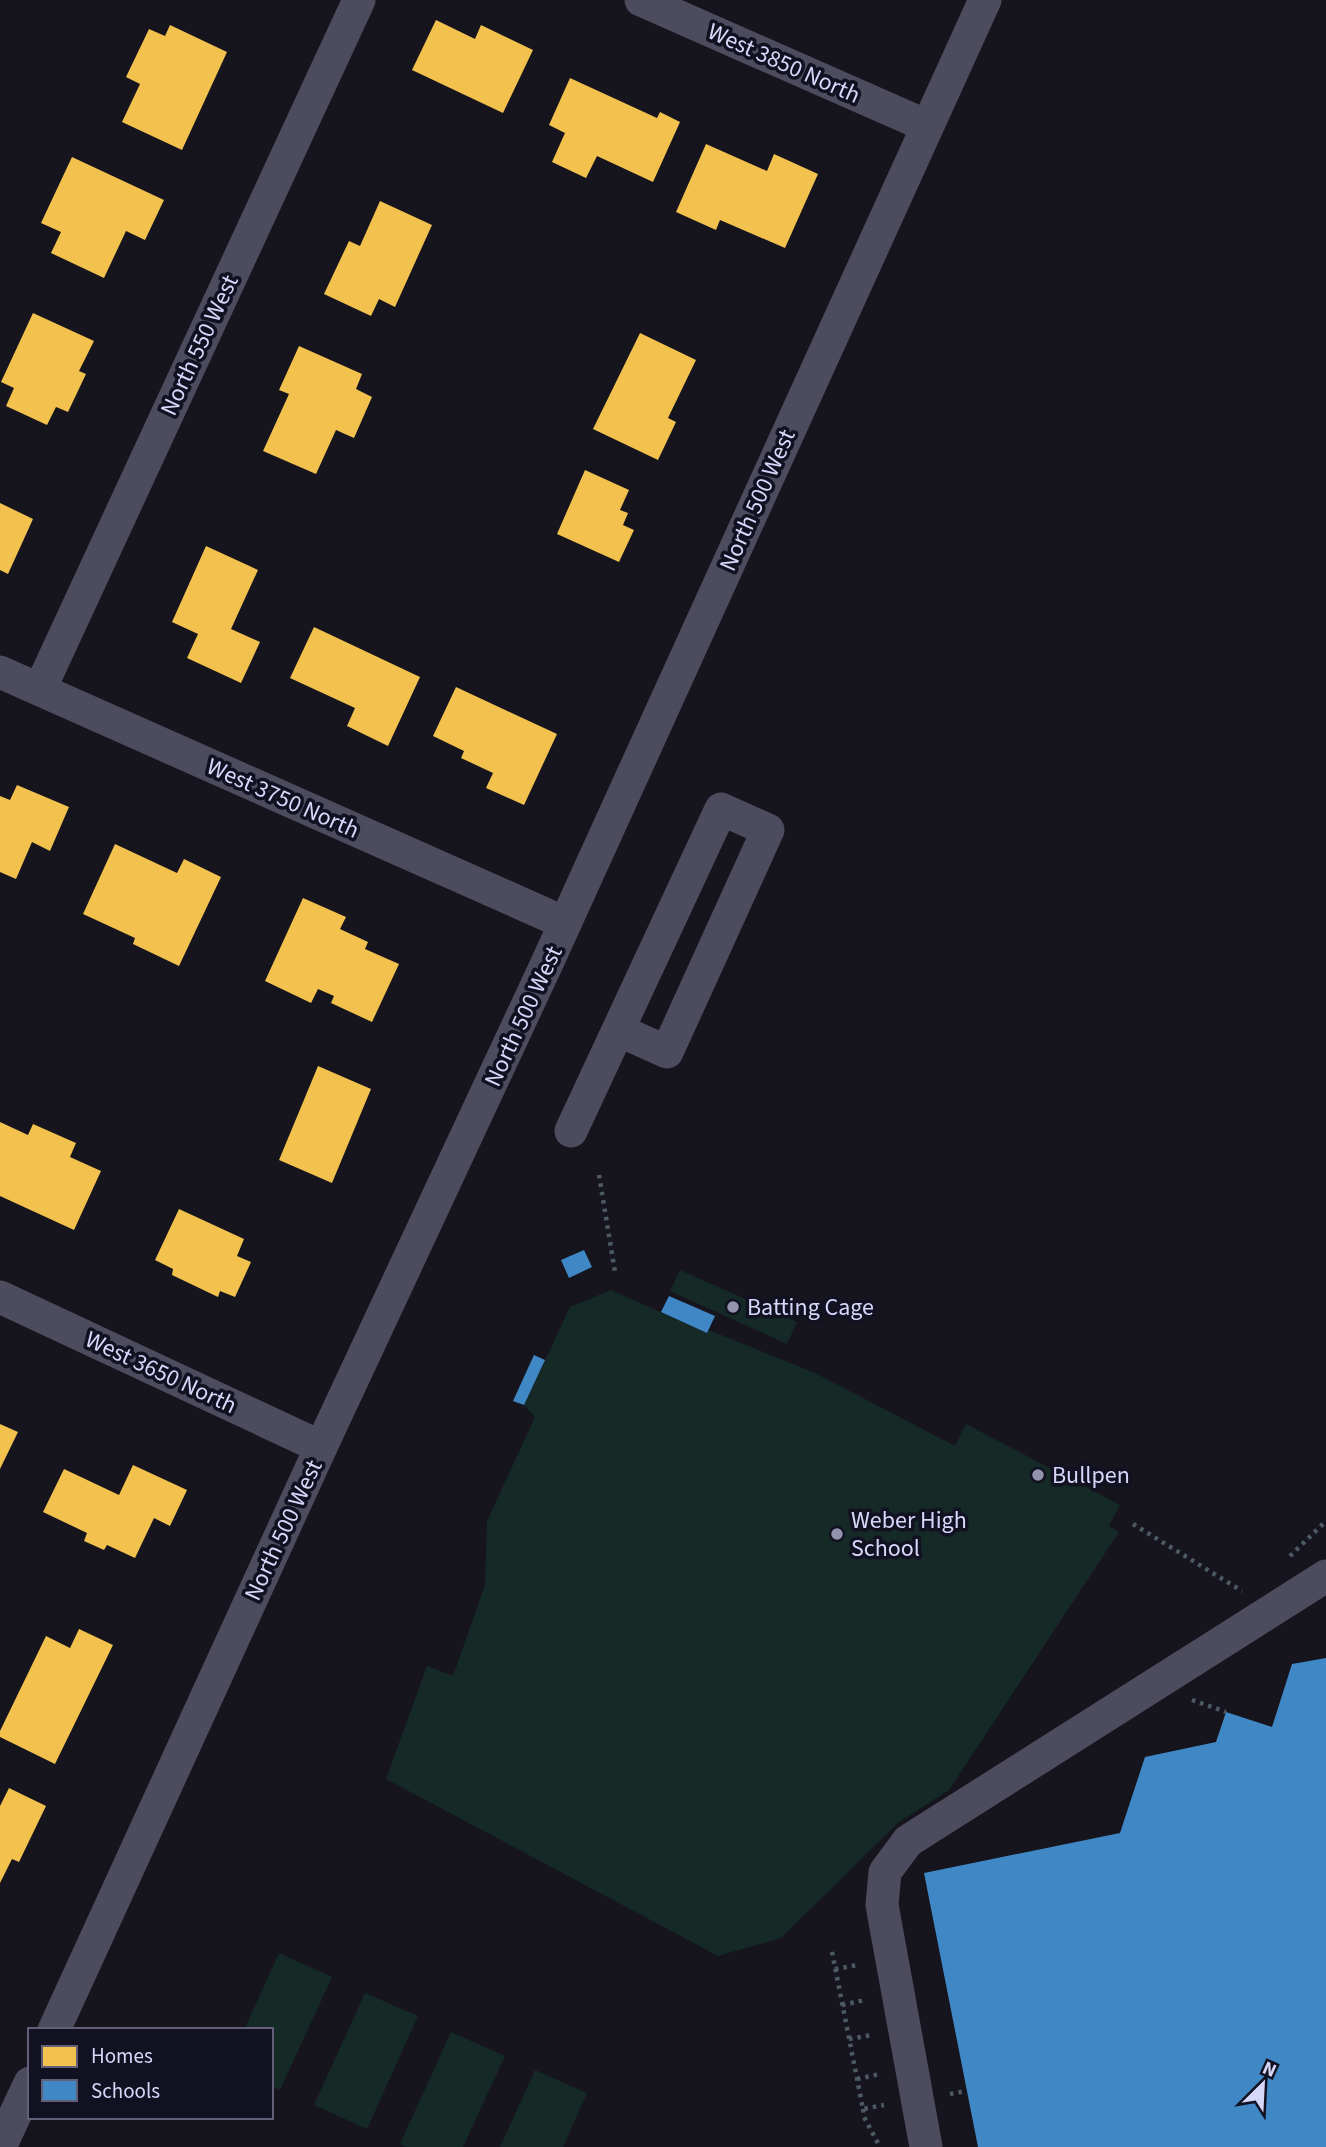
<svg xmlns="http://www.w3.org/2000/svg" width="1326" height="2147" font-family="'Source Sans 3',sans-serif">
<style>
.green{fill:#152927}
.homes{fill:#f2c14e}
.schools{fill:#3f88c5}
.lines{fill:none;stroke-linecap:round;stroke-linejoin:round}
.path{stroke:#4d5a63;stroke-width:4.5;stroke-dasharray:3.5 5;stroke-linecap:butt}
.minor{stroke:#4c4c5e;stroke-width:33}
.poi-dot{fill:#9393ad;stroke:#121122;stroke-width:2.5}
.labels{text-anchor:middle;stroke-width:7;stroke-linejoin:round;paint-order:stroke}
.street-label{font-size:24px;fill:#d7d7fa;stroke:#121122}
.poi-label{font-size:24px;fill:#d7d7fa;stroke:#121122;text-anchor:start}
</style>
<rect width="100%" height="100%" fill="#16151e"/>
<g class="green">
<polygon points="680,1270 797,1322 787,1344 670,1291"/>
<polygon points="611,1290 707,1333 709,1330 815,1373 955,1446 966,1424 1120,1505 1109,1526 1119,1532 949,1790 899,1822 781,1938 718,1956 386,1779 427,1666 453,1676 485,1585 487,1521 535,1417 524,1405 570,1307"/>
<polygon points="279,1953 332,1977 280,2090 271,2085 271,2030 244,2030"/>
<polygon points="365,1993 418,2016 367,2129 314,2105"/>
<polygon points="451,2032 505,2056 463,2147 406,2147 400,2144"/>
<polygon points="535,2070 587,2093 563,2147 500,2147"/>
</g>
<g class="homes">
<polygon points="436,20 475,39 481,25 533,50 503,113 412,70"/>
<polygon points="170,25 227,52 182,150 122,122 140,84 126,77 149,29 165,36"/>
<polygon points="570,78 657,118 660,112 680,122 653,182 597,156 586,178 552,162 565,133 549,125"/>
<polygon points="706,144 767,171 774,154 818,174 785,248 720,220 716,230 676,212"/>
<polygon points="72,157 164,200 145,240 126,231 104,278 51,253 61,232 41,223"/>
<polygon points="380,201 432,225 395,307 379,299 371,316 324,294 349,241 360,246"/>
<polygon points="33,313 94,341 79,371 86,374 68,412 56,407 47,425 6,406 14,388 1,382"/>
<polygon points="640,333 696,360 668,418 676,422 658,460 593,429"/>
<polygon points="299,346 362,374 356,389 372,397 354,438 336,430 316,474 263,451 289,394 279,390"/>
<polygon points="585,470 629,490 620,510 628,513 623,525 634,530 619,562 557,534"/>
<polygon points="0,503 33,519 8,574 0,570"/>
<polygon points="206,546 258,570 231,629 260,642 241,683 187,658 198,634 172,622"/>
<polygon points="314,627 420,677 388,746 347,726 355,708 290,678"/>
<polygon points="456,687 557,734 524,805 486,788 493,773 461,758 464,751 433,736"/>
<polygon points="17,785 69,807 50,851 32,842 16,879 0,872 0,796 10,800"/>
<polygon points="115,844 177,873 184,859 221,877 179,966 133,944 135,938 83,914"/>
<polygon points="303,898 346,917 340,929 368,942 365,949 399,964 372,1022 331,1003 334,996 318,989 311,1003 265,981"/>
<polygon points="318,1066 371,1089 332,1183 279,1160"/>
<polygon points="0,1122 28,1135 33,1124 76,1143 70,1157 101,1171 74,1230 0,1196"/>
<polygon points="179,1209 244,1239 237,1256 251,1262 235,1297 220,1291 218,1297 172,1275 173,1269 155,1260"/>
<polygon points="0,1424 18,1432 0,1469"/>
<polygon points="133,1465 187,1490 170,1526 154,1518 135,1558 107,1545 104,1550 84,1541 87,1533 43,1512 64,1469 119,1495"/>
<polygon points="79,1629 113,1645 55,1764 0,1737 0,1731 46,1636 70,1648"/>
<polygon points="9,1788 46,1806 19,1862 12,1859 0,1883 0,1806"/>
</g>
<g class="schools">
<polygon points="584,1250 592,1267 569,1278 561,1260"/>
<polygon points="669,1296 715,1316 707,1333 661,1312"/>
<polygon points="534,1355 545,1360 524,1405 513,1401"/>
<polygon points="1326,1658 1326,2147 978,2147 924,1873 1120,1833 1145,1757 1216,1742 1226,1712 1272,1727 1292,1664"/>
</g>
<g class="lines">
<g class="path">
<polyline points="599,1175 615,1272"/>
<polyline points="1133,1524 1242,1591"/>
<polyline points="1290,1556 1326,1521"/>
<polyline points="1192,1700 1226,1712"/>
<polyline points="832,1952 863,2109 884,2105"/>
<polyline points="835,1969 858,1965"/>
<polyline points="842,2005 865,2000"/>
<polyline points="849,2039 872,2035"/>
<polyline points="857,2079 880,2074"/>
<polyline points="950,2094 966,2091"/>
<polyline points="863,2109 864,2117 880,2147"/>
</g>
<g class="minor">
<polyline points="641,0 927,126"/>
<polyline points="0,672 565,923"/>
<polyline points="40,689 359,0"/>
<polyline points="571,1131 721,809 768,830 667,1052 618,1030"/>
<polyline points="0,1297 321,1447"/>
<polyline points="54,2030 321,1447 548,961 985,0"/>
<polyline points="0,2147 30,2083"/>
<polyline points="926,2147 882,1905 885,1872 908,1841 1326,1576"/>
</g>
</g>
<g class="poi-dot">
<circle cx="733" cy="1307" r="7"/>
<circle cx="1038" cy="1475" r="7"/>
<circle cx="837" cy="1534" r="7"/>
</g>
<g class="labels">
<g class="street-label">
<text transform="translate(784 63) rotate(24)" y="8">West 3850 North</text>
<text transform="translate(199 345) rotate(-65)" y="8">North 550 West</text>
<text transform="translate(757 500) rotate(-66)" y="8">North 500 West</text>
<text transform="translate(283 798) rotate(24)" y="8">West 3750 North</text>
<text transform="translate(523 1016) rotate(-65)" y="8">North 500 West</text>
<text transform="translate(161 1372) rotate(25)" y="8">West 3650 North</text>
<text transform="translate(283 1530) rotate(-65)" y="8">North 500 West</text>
</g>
<g class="poi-label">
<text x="747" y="1315">Batting Cage</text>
<text x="1052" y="1483">Bullpen</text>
<text x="851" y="1528">Weber High<tspan x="851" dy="28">School</tspan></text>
</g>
</g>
<rect x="28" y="2028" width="245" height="91" fill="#121122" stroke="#616078" stroke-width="2"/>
<rect x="42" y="2046" width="35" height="21" fill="#f2c14e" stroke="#616078" stroke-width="2"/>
<text x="91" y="2063" font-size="21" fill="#d7d7fa">Homes</text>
<rect x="42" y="2080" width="35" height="21" fill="#3f88c5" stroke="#616078" stroke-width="2"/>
<text x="91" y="2098" font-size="21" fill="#d7d7fa">Schools</text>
<g transform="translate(1263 2084) rotate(24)" stroke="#121122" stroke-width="5" paint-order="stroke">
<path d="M0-5L12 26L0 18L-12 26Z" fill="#d7d7fa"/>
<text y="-10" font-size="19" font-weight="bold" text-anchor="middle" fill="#d7d7fa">N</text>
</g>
</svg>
